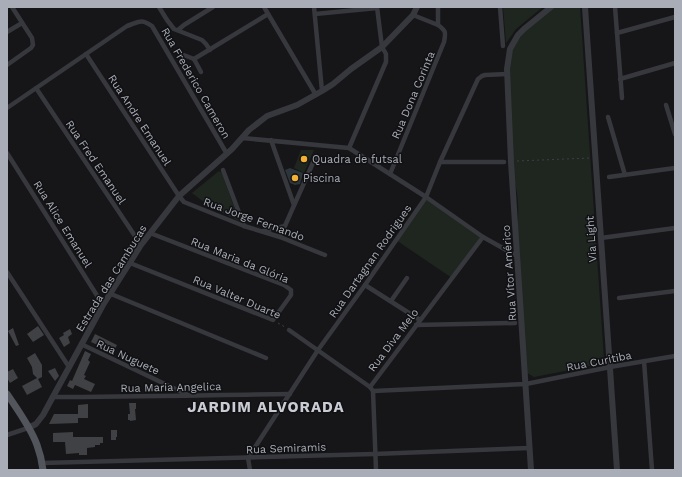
<svg xmlns="http://www.w3.org/2000/svg" width="682" height="477" font-family="'Work Sans',sans-serif">
<style>
.green{fill:#1e261f}
.water{fill:#2c353c}
.building{fill:#404145}
.lines{fill:none;stroke-linecap:round;stroke-linejoin:round}
.path{stroke:#3d3f44;stroke-width:1;stroke-dasharray:2 3;stroke-linecap:butt}
.minor{stroke:#37383d;stroke-width:4.5}
.tertiary{stroke:#37383d;stroke-width:6}
.primary{stroke:#53555c;stroke-width:7}
.poi-dot{fill:#f2b134;stroke:#111113;stroke-width:1.5}
.labels{text-anchor:middle;stroke-width:3;stroke-linejoin:round;paint-order:stroke}
.street-label{font-size:11px;fill:#a8adb8;stroke:#111113}
.poi-label{font-size:11px;fill:#a8adb8;stroke:#111113;text-anchor:start}
.district-label{font-size:15px;font-weight:bold;letter-spacing:1px;fill:#c9ccd4;stroke:#111113}
</style>
<rect width="100%" height="100%" fill="#161618"/>
<g class="green">
<polygon points="503,7 543,7 516,29 506,43"/>
<path d="M 554,7 L 580,7 L 604,359 L 603,363 L 601,364 L 534,377 L 527,373 L 517,233 C 519,215 519,197 514,179 L 508,61 L 519,35 Z"/>
<polygon points="301,150 314,150 304,173 294,168"/>
<polygon points="219,171 222,173 239,221 209,206 192,193"/>
<polygon points="426,197 483,237 452,278 396,240"/>
</g>
<polygon class="water" points="290,168 303,173 300,184 295,185 290,183 285,170"/>
<g class="building">
<polygon points="38,326 44,335 33,342 27,334"/>
<polygon points="13,328 19,345 16,346 8,331"/>
<polygon points="70,329 72,334 68,337 70,343 64,347 59,338 64,335 63,333"/>
<polygon points="95,334 117,345 113,352 91,342"/>
<polygon points="85,351 91,354 88,360 90,362 84,375 86,376 84,379 95,384 91,392 75,385 73,389 67,386 70,380 72,381"/>
<polygon points="35,353 42,365 42,377 38,379 42,387 27,395 22,386 37,378 33,374 32,367 27,358"/>
<polygon points="55,368 59,376 55,381 48,371"/>
<polygon points="13,369 18,378 10,383 7,378 7,372"/>
<polygon points="129,403 136,403 136,409 135,409 136,420 130,421 130,420 128,420 128,414 130,414"/>
<polygon points="88,404 88,418 78,418 78,423 49,424 54,414 78,414 78,405"/>
<polygon points="111,430 117,430 117,437 116,437 116,440 111,440"/>
<polygon points="73,432 73,437 103,437 103,443 100,443 100,445 95,445 95,447 87,448 87,455 79,455 79,453 66,454 65,442 53,442 53,433"/>
</g>
<g class="lines">
<g class="path">
<polyline points="517,161 590,158"/>
<polyline points="278,323 285,327"/>
</g>
<g class="minor">
<polyline points="159,7 167,20 174,29 202,40 206,44 210,50"/>
<polyline points="264,7 316,95"/>
<polyline points="314,7 322,91"/>
<polyline points="500,7 503,46"/>
<polyline points="615,7 622,98"/>
<polyline points="315,14 377,8"/>
<polyline points="413,15 438,25"/>
<polyline points="178,30 184,25 213,7"/>
<polyline points="7,32 22,23"/>
<polyline points="617,33 675,17"/>
<polyline points="86,54 179,196 184,202 244,226 280,237 325,255"/>
<polyline points="181,54 194,59 201,72"/>
<polyline points="194,59 268,14"/>
<polyline points="7,65 31,48 33,45 32,38 12,7"/>
<polyline points="620,79 675,63"/>
<polyline points="36,88 141,245"/>
<polyline points="666,105 675,134"/>
<path d="M 7,108 L 127,26 C 139,22 141,18 152,26 L 227,154"/>
<polyline points="608,117 625,175"/>
<polyline points="242,138 349,148 426,197 483,237 517,256"/>
<polyline points="271,140 294,205"/>
<polyline points="349,148 386,62 386,54 382,47 377,7"/>
<polyline points="7,153 103,305"/>
<polyline points="440,162 504,162"/>
<polyline points="223,170 244,226"/>
<path d="M 390,174 L 444,42 C 446,32 446,31 438,25 L 438,7"/>
<polyline points="609,177 675,168"/>
<polyline points="263,231 285,226"/>
<polyline points="280,237 316,156"/>
<polyline points="601,238 675,228"/>
<polyline points="130,263 273,320 291,295 291,290 284,285 150,233"/>
<polyline points="7,272 69,367"/>
<polyline points="365,285 420,320"/>
<polyline points="111,294 266,358"/>
<polyline points="619,298 675,291"/>
<polyline points="391,301 407,278"/>
<polyline points="416,325 515,323"/>
<polyline points="289,330 370,387"/>
<polyline points="81,344 188,395"/>
<polyline points="644,361 652,470"/>
<polyline points="373,391 526,384 610,367 675,356"/>
<path d="M 52,397 C 131,397 211,395 290,394"/>
<polyline points="7,435 28,428"/>
<polyline points="42,463 374,454 530,448"/>
<polyline points="250,470 248,458 318,350 365,285 426,197 440,162 478,79 482,76 485,75 507,74"/>
<polyline points="376,470 373,391 370,387 483,237"/>
</g>
<g class="tertiary">
<polyline points="585,7 617,470"/>
<polyline points="28,428 36,424 43,415 103,305 141,245 179,196 232,149 249,130 267,116 297,105 322,91 333,84 351,69 382,47 413,15 417,7"/>
<polyline points="531,470 511,162 507,69 510,49 518,35 524,29 551,7"/>
</g>
<path class="primary" d="M 7,394 C 17,409 31,428 37,445 C 40,453 42,462 43,470"/>
</g>
<g class="poi-dot">
<circle cx="304" cy="159" r="4"/>
<circle cx="295" cy="178" r="4"/>
</g>
<g class="labels">
<g class="street-label">
<text transform="translate(196 83) rotate(60)" y="4">Rua Frederico Cameron</text>
<text transform="translate(413 95) rotate(-67)" y="4">Rua Dona Corinta</text>
<text transform="translate(140 120) rotate(57)" y="4">Rua Andre Emanuel</text>
<text transform="translate(96 162) rotate(56)" y="4">Rua Fred Emanuel</text>
<text transform="translate(254 219) rotate(20)" y="4">Rua Jorge Fernando</text>
<text transform="translate(63 224) rotate(58)" y="4">Rua Alice Emanuel</text>
<text transform="translate(591 239) rotate(-94)" y="4">Via Light</text>
<text transform="translate(240 260) rotate(22)" y="4">Rua Maria da Glória</text>
<text transform="translate(370 261) rotate(-55)" y="4">Rua Dartagnan Rodrigues</text>
<text transform="translate(509 273) rotate(-94)" y="4">Rua Vítor Américo</text>
<text transform="translate(111 278) rotate(-58)" y="4">Estrada das Cambucas</text>
<text transform="translate(237 297) rotate(23)" y="4">Rua Valter Duarte</text>
<text transform="translate(393 340) rotate(-53)" y="4">Rua Diva Melo</text>
<text transform="translate(128 357) rotate(25)" y="4">Rua Nuguete</text>
<text transform="translate(599 361) rotate(-11)" y="4">Rua Curitiba</text>
<text transform="translate(171 387) rotate(-1)" y="4">Rua Maria Angelica</text>
<text transform="translate(286 448) rotate(-2)" y="4">Rua Semiramis</text>
</g>
<g class="poi-label">
<text x="312" y="163">Quadra de futsal</text>
<text x="303" y="182">Piscina</text>
</g>
<g class="district-label">
<text x="266" y="412">JARDIM ALVORADA</text>
</g>
</g>
<rect width="682" height="477" fill="none" stroke="#a8adb8" stroke-width="16"/>
</svg>
